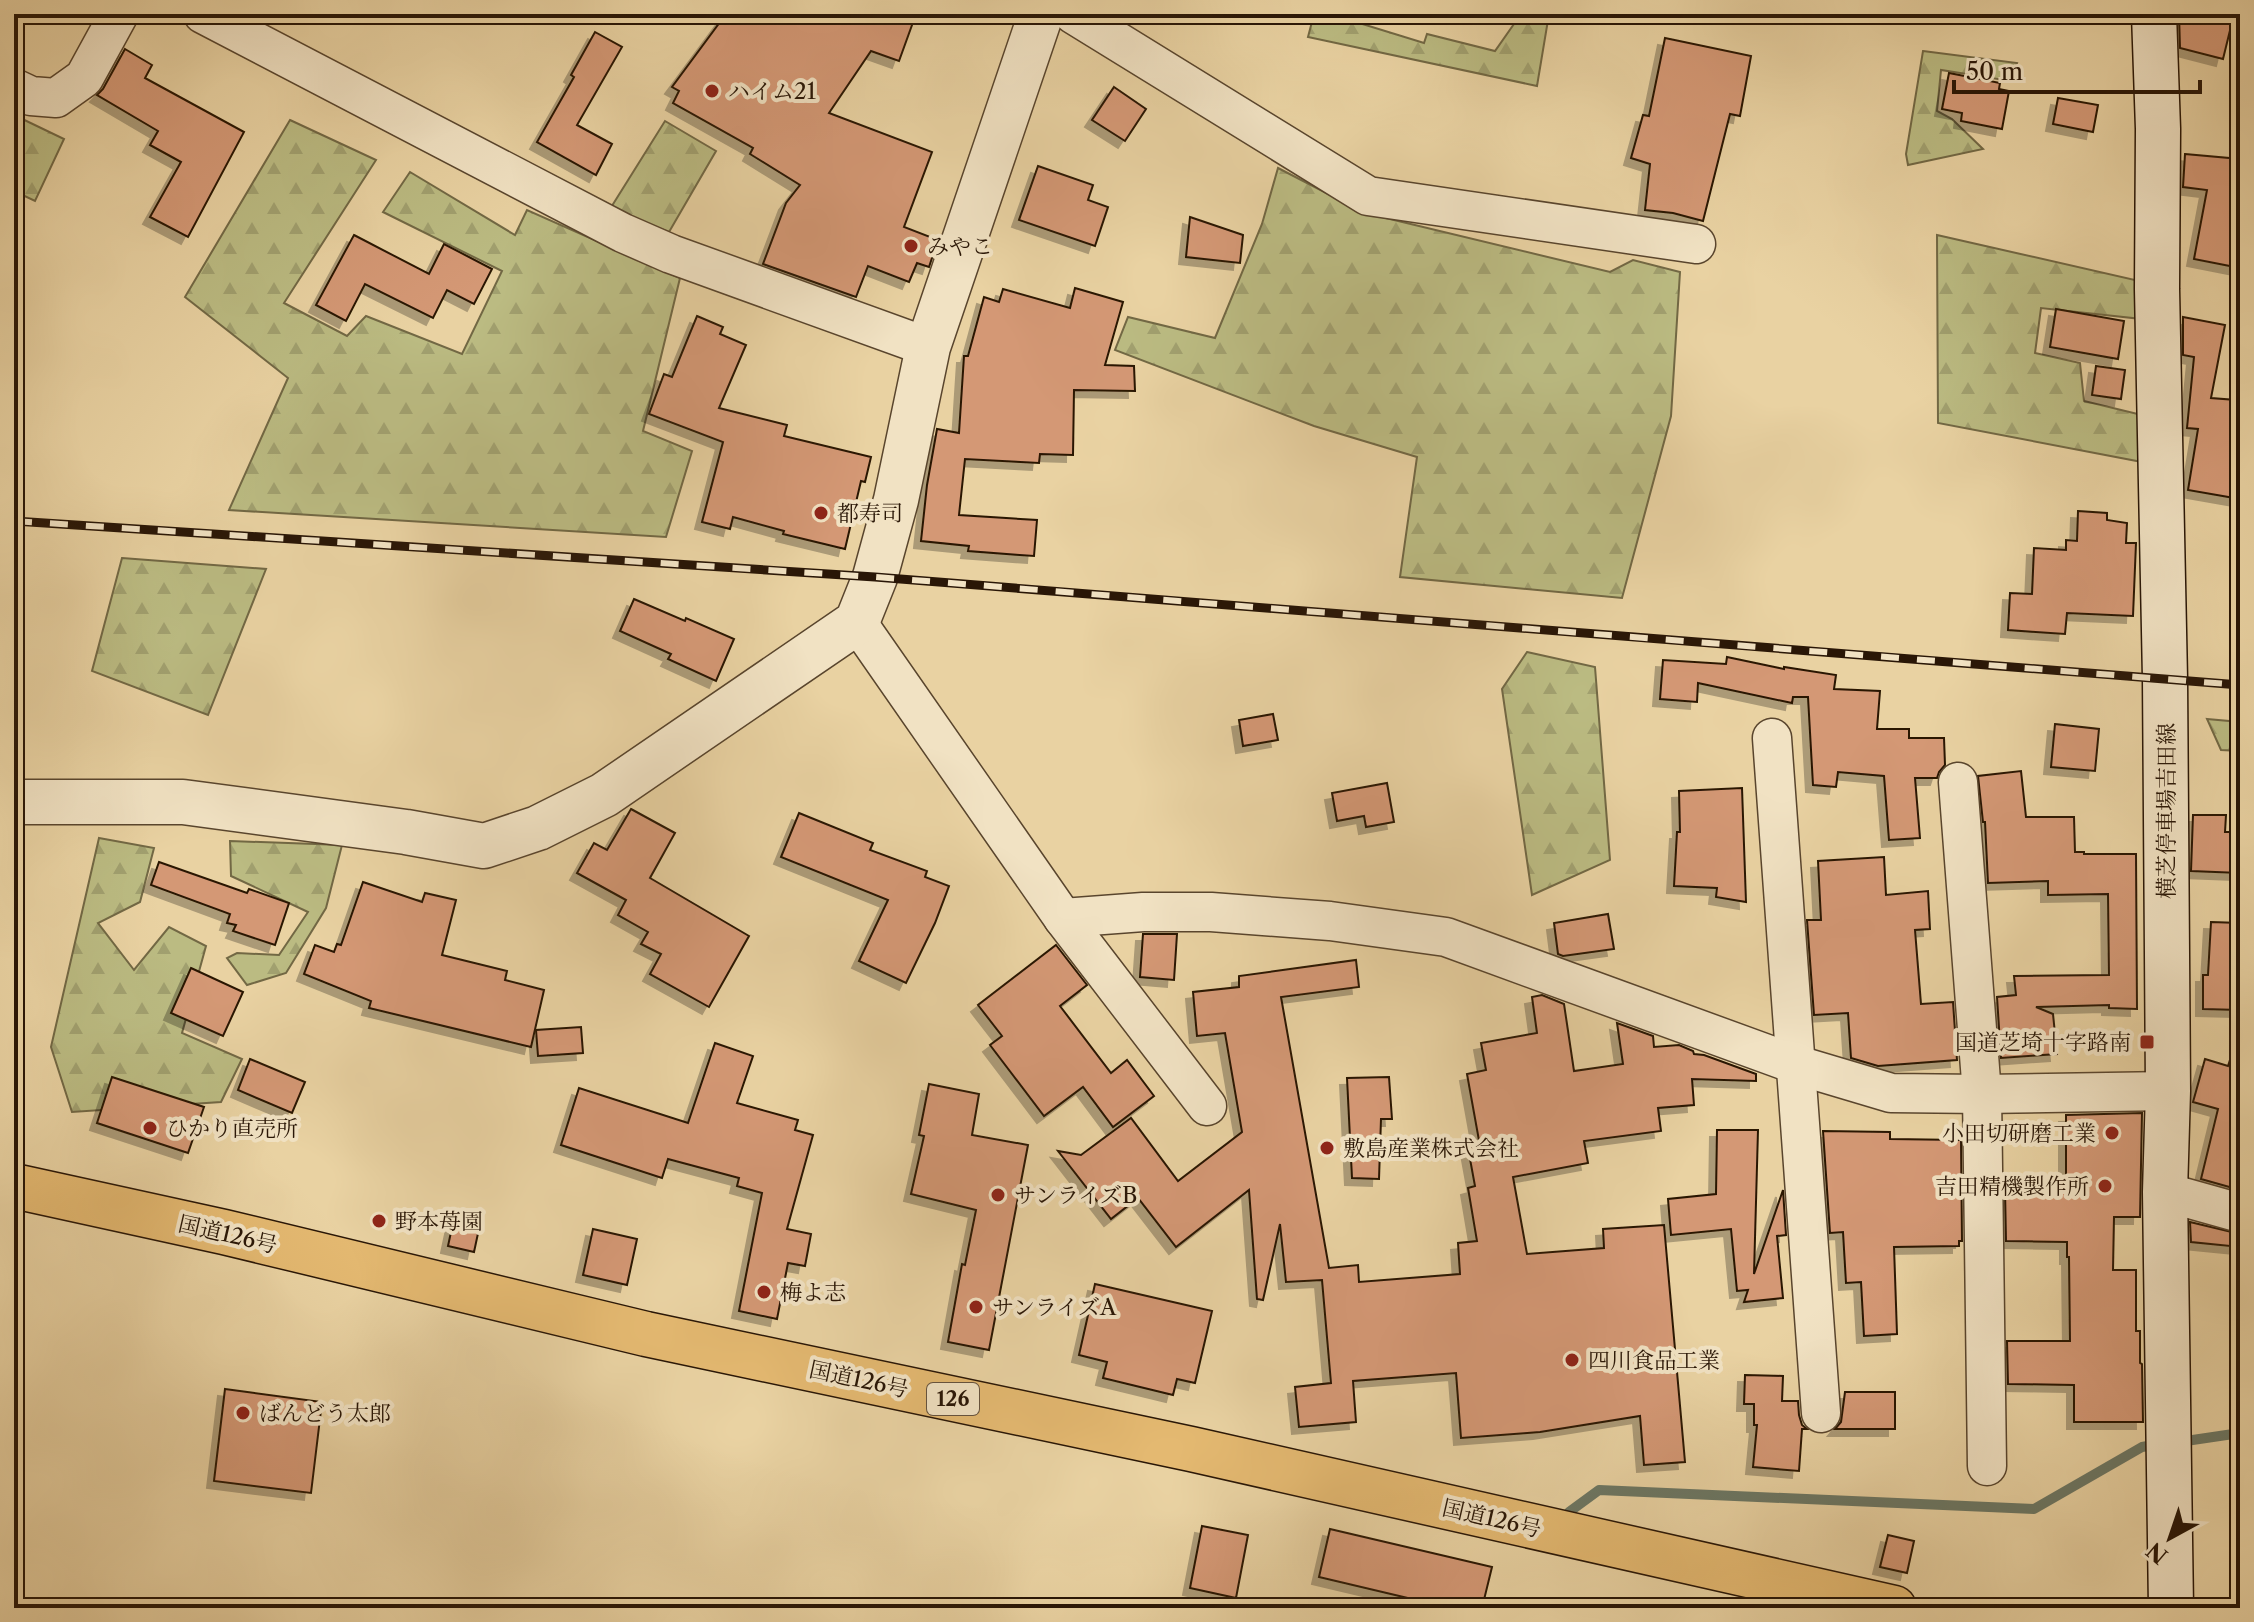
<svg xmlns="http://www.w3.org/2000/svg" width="2254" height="1622" font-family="'Libre Caslon Text','Noto Serif JP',serif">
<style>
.forest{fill:url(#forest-firs);stroke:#726844;stroke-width:2}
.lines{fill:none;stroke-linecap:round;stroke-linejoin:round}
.stream{stroke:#6c7764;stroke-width:10}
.building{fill:#d49874;stroke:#291606;stroke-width:2;filter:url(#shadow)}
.minor-casing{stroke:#59452d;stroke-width:41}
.tertiary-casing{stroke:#59452d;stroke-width:47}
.secondary-casing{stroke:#291606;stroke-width:47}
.trunk-casing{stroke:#291606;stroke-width:47}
.minor{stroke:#f1e2c3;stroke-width:38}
.tertiary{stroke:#f1e2c3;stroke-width:44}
.secondary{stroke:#f1e2c3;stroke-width:44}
.trunk{stroke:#e4b971;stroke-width:44}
.rail-casing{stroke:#291606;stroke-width:9}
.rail{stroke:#f1e2c3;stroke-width:6;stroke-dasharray:18;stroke-linecap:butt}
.poi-dot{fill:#8f2418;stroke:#f1e2c3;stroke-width:3}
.labels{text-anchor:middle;stroke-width:8;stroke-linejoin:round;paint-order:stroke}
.shield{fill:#f1e2c3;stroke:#65533f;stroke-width:2}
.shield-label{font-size:20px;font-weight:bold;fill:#291606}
.poi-label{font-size:22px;fill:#291606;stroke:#f1e2c3;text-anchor:start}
.street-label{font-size:22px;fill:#291606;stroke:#f1e2c3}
</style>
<defs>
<pattern id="forest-firs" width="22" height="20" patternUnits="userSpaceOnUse" patternTransform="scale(2)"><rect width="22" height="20" fill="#bbbb82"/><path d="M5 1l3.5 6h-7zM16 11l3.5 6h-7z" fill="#a1a06f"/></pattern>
<filter id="shadow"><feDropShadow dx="-7" dy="7" stdDeviation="0" flood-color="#0004"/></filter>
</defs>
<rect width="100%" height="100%" fill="#e9d2a2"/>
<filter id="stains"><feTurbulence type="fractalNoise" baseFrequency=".0025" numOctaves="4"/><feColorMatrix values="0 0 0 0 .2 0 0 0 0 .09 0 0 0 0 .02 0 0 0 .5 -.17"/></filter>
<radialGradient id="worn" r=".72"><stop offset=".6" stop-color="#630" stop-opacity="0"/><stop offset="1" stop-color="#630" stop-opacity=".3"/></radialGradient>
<g class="forest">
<polygon points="1314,14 1330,14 1424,43 1427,34 1495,51 1521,14 1549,14 1537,86 1308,37"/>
<polygon points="1923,51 2017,63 2010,81 1941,70 1937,111 1952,119 1983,149 1908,165 1906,154"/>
<polygon points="14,115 64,139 35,201 14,191"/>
<polygon points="290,120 376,160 284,303 347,336 366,316 462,354 502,271 383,212 410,172 515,235 527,210 680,278 643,431 692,451 666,537 229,510 288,378 185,297"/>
<polygon points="665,121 716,151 669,232 610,209"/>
<polygon points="1278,168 1365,213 1610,272 1633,260 1680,272 1671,416 1622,598 1400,577 1417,457 1314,426 1115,350 1128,317 1215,338 1262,224"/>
<polygon points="1937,235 2135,280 2142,319 2041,308 2035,353 2080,363 2084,401 2146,416 2142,462 1938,423"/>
<polygon points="122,558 266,569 208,715 92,671"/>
<polygon points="1527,652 1595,667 1610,860 1532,895 1502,689"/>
<polygon points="2207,719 2240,722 2240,751 2221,750"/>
<polygon points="99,838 154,848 140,902 98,923 134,970 169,927 206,946 182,1033 242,1059 221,1102 72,1112 51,1047"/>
<polygon points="230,841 342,845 326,908 286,973 247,985 227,958 237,953 279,955 308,912 231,876"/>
</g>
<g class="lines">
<g class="stream">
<polyline points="2179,1442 2240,1433"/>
<polyline points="1569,1512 1599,1490 2034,1509 2142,1447 2159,1444"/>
</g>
</g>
<g class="building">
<polygon points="726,14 916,14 899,61 871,51 829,113 932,152 904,227 938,240 929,267 917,263 909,282 868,266 856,297 763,264 786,203 800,185 750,154 753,148 673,103 679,91 672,87"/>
<polygon points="2179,14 2234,14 2223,59 2180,48"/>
<polygon points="595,32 622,47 577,125 612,144 596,175 537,142 574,77 571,75"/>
<polygon points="1665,38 1751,56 1740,116 1730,114 1703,221 1673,213 1645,210 1650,164 1631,158 1643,115 1649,116"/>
<polygon points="125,49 152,65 145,78 244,132 188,237 150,217 181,162 150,145 158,131 97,95 103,89"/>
<polygon points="1949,73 2000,83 1999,89 2009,91 2002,129 1961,121 1962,113 1942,109"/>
<polygon points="1114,87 1146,109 1125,141 1092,120"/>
<polygon points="2058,98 2098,105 2093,132 2053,124"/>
<polygon points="2185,154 2240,159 2235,230 2240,230 2240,268 2194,259 2207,190 2183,187"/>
<polygon points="1038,166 1093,185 1088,200 1108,207 1095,246 1019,220"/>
<polygon points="1190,217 1243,235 1240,263 1186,257"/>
<polygon points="354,235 429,274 444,244 492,269 474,304 447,290 433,318 365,284 346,321 316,305"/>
<polygon points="1075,288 1123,302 1105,365 1134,366 1135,391 1074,390 1073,455 1040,454 1039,463 965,459 959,515 1037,520 1034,556 968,551 969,546 921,541 927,485 937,429 959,433 964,356 968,356 984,297 999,302 1003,289 1070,308"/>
<polygon points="2056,309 2124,321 2118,359 2050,347"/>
<polygon points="697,316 723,327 720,334 746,345 719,408 787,425 784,436 871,457 865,482 861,481 845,549 783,534 784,531 733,517 730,529 702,522 723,442 649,414 664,374 672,377"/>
<polygon points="2183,317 2225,325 2211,398 2236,400 2232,457 2240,459 2240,499 2188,490 2198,429 2187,428 2194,357 2183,355"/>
<polygon points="2096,366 2125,370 2121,399 2092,395"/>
<polygon points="2078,511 2107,513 2107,520 2127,523 2126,543 2136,543 2133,616 2067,613 2065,634 2008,630 2010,593 2032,594 2034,548 2066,550 2066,540 2077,541"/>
<polygon points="634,599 685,621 686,618 734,639 716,681 668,659 671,654 620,631"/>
<polygon points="1727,657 1784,669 1784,667 1836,675 1834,689 1880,691 1877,729 1909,729 1909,738 1944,738 1945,765 1939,772 1937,778 1915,778 1920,838 1889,840 1884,776 1838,772 1836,787 1813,785 1808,697 1793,697 1792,703 1698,683 1697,702 1660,699 1663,660 1726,664"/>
<polygon points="1273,714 1278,740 1243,746 1239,720"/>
<polygon points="2055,724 2099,729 2095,771 2051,767"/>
<polygon points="2021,771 2026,817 2074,817 2075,852 2084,852 2084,854 2136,854 2137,1009 2109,1008 2109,1005 2036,1007 2053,1014 2057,1054 2001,1058 1997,997 2016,995 2014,976 2109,975 2108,894 2048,895 2048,881 1988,883 1985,822 1983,822 1978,776"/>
<polygon points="1387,783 1394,822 1366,827 1364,816 1337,821 1332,793"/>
<polygon points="1742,788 1746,902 1716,897 1717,888 1674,886 1677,832 1680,832 1679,791"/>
<polygon points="631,809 675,833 650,878 749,936 709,1007 650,974 661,954 641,944 648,932 618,915 626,900 577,873 594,843 607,850"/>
<polygon points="799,813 873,843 870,850 927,871 925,877 949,886 935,923 906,983 859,961 888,900 781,857"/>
<polygon points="2193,815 2226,815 2225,832 2240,832 2240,873 2191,871"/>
<polygon points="1884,857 1886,895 1928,891 1930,929 1915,930 1921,1004 1953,1002 1957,1060 1878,1066 1851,1058 1848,1013 1814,1015 1807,920 1821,920 1818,861"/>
<polygon points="159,862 247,893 249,889 289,903 275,945 233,931 236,925 227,923 230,914 151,885"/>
<polygon points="363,882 422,902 425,893 456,900 442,955 507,971 505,980 544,990 531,1047 369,1008 371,1001 304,974 315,945 334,952 337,944 341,945"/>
<polygon points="1608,914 1614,949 1563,956 1558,954 1554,923"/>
<polygon points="2211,922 2240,923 2240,1010 2203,1009 2203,975 2208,975"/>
<polygon points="1143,934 1177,934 1174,980 1140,977"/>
<polygon points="1056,945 1087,985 1060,1006 1111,1073 1127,1060 1154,1096 1113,1127 1083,1087 1044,1116 990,1045 1002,1036 978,1005"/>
<polygon points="1356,960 1359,987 1281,997 1329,1268 1358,1265 1359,1282 1460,1274 1458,1243 1477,1241 1468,1188 1475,1186 1468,1148 1480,1146 1467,1074 1486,1070 1481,1043 1537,1033 1532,997 1542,995 1564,1004 1574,1071 1623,1064 1617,1023 1653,1036 1654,1047 1679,1045 1693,1051 1694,1054 1704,1055 1756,1074 1756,1081 1692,1079 1694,1105 1658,1108 1661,1131 1584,1141 1588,1163 1513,1177 1527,1254 1604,1248 1603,1229 1664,1225 1685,1462 1644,1465 1640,1416 1540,1432 1461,1438 1456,1373 1353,1381 1356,1422 1299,1427 1295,1387 1331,1383 1322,1280 1286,1282 1280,1224 1263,1300 1257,1299 1249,1190 1176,1247 1138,1198 1111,1219 1058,1151 1081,1155 1131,1118 1178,1181 1242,1132 1225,1033 1197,1036 1193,992 1239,987 1239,976"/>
<polygon points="191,968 243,992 223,1036 171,1013"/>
<polygon points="581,1027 583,1053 538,1056 536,1030"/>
<polygon points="715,1043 753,1056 737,1103 798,1120 795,1130 813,1135 787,1229 811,1234 805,1266 788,1263 777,1319 739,1311 762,1193 737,1186 739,1178 668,1159 662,1178 561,1145 579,1088 688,1123"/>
<polygon points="250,1059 305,1082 292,1113 238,1090"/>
<polygon points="2205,1059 2228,1066 2230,1060 2240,1062 2240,1190 2201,1179 2218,1109 2193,1102"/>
<polygon points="112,1077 204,1107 188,1153 97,1123"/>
<polygon points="1389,1077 1392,1119 1381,1119 1379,1179 1352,1178 1347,1078"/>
<polygon points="929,1084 979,1094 972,1135 1028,1145 989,1350 948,1342 962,1264 965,1265 976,1210 911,1194 924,1136 919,1135"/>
<polygon points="2142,1113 2140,1217 2114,1217 2113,1270 2136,1270 2136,1331 2140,1331 2140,1363 2142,1364 2143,1422 2074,1422 2074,1385 2008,1384 2007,1341 2070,1341 2069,1257 2067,1257 2067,1242 2006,1241 2005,1189 2066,1189 2066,1115"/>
<polygon points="1717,1130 1758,1130 1754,1274 1783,1190 1786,1235 1777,1236 1783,1298 1744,1302 1748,1290 1737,1291 1731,1229 1671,1235 1668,1199 1716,1194"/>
<polygon points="1823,1131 1890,1132 1890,1139 1961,1140 1962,1241 1959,1241 1959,1246 1894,1247 1897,1334 1864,1336 1861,1282 1846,1283 1843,1232 1830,1233"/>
<polygon points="454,1218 480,1224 474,1252 448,1246"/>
<polygon points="2190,1222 2240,1234 2240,1247 2191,1242"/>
<polygon points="593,1229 637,1239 627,1285 583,1275"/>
<polygon points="1095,1284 1212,1311 1195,1383 1177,1379 1173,1395 1103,1378 1107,1362 1079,1355"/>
<polygon points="1745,1375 1783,1376 1782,1401 1798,1401 1799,1415 1802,1425 1807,1429 1802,1429 1799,1471 1753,1467 1757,1425 1754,1425 1754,1404 1744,1404"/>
<polygon points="225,1389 322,1402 311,1493 214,1481"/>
<polygon points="1845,1392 1895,1392 1895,1429 1835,1429 1841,1422"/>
<polygon points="1202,1526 1248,1535 1236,1598 1190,1588"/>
<polygon points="1330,1529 1492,1567 1482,1608 1450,1608 1319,1577"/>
<polygon points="1888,1535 1914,1541 1907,1573 1880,1567"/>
</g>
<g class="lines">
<g class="minor-casing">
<g id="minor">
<polyline points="203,14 623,233 671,254 928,347"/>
<polyline points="1073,14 1368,196 1696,244"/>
<polyline points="14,88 31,96 56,98 84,78 119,14"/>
<polyline points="857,622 1063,918 1207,1106"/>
<polyline points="1772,738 1821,1413"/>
<polyline points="1958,782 1982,1094 1987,1466"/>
<polyline points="1063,918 1143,912 1211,912 1330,921 1446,937 1797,1065 1891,1093 1982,1094 2168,1091"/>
<polyline points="2165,1192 2240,1213"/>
</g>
</g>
<g class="tertiary-casing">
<polyline id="tertiary" points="14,802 183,802 406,832 484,846 538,828 604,795 857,622 875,577 896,500 928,347 1041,14"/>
</g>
<g class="secondary-casing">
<polyline id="secondary" points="2154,14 2158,129 2157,289 2165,679 2168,1091 2165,1192 2171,1608"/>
</g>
<g class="trunk-casing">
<polyline id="trunk" points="14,1186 224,1232 646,1334 1191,1449 1894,1608"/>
</g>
<use href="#minor" class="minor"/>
<use href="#tertiary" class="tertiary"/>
<use href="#secondary" class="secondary"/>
<use href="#trunk" class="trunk"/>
<g class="rail-casing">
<polyline id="rail" points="14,521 875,577 2240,685"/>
</g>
<use href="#rail" class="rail"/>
</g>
<g class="poi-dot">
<circle cx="712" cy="91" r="8"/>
<circle cx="911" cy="246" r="8"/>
<circle cx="821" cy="513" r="8"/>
<rect x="2139" y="1034" width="16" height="16" rx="4"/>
<circle cx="150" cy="1128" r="8"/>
<circle cx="2112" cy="1133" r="8"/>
<circle cx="1327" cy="1148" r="8"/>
<circle cx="2105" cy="1186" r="8"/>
<circle cx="998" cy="1195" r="8"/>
<circle cx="379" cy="1221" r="8"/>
<circle cx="764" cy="1292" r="8"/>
<circle cx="976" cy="1307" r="8"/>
<circle cx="1572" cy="1360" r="8"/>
<circle cx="243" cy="1413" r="8"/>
</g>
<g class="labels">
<rect class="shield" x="927" y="1383" width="52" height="32" rx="6"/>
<g class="shield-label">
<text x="953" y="1406">126</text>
</g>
<g class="poi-label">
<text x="728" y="99">ハイム21</text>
<text x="927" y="254">みやこ</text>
<text x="837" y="521">都寿司</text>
<text x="2131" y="1050" text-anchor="end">国道芝埼十字路南</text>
<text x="166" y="1136">ひかり直売所</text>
<text x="2096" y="1141" text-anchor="end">小田切研磨工業</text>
<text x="1343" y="1156">敷島産業株式会社</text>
<text x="2089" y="1194" text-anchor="end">吉田精機製作所</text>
<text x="1014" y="1203">サンライズB</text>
<text x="395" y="1229">野本苺園</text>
<text x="780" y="1300">梅よ志</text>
<text x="992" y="1315">サンライズA</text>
<text x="1588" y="1368">四川食品工業</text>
<text x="259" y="1421">ばんどう太郎</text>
</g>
<g class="street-label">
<text transform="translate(2166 811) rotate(-90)" y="8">横芝停車場吉田線</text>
<text transform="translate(228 1234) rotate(13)" y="8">国道126号</text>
<text transform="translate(859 1379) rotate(12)" y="8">国道126号</text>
<text transform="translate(1492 1518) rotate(13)" y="8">国道126号</text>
</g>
</g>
<rect width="2254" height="1622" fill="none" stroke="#e9d2a2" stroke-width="48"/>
<rect x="16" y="16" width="2222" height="1590" fill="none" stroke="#291606" stroke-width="4"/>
<rect x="24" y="24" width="2206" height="1574" fill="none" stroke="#291606" stroke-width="2"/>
<g transform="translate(2170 1538) rotate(220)" stroke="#f1e2c3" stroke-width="6" paint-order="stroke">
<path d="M0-6L14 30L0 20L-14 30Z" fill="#291606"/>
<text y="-12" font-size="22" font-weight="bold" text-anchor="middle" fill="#291606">N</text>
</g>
<path d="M1954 80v12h246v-12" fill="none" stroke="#291606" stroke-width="4"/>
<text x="1966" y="80" font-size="24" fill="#291606" stroke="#f1e2c3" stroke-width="6" paint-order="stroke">50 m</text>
<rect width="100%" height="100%" filter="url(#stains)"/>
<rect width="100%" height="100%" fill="url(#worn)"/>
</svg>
